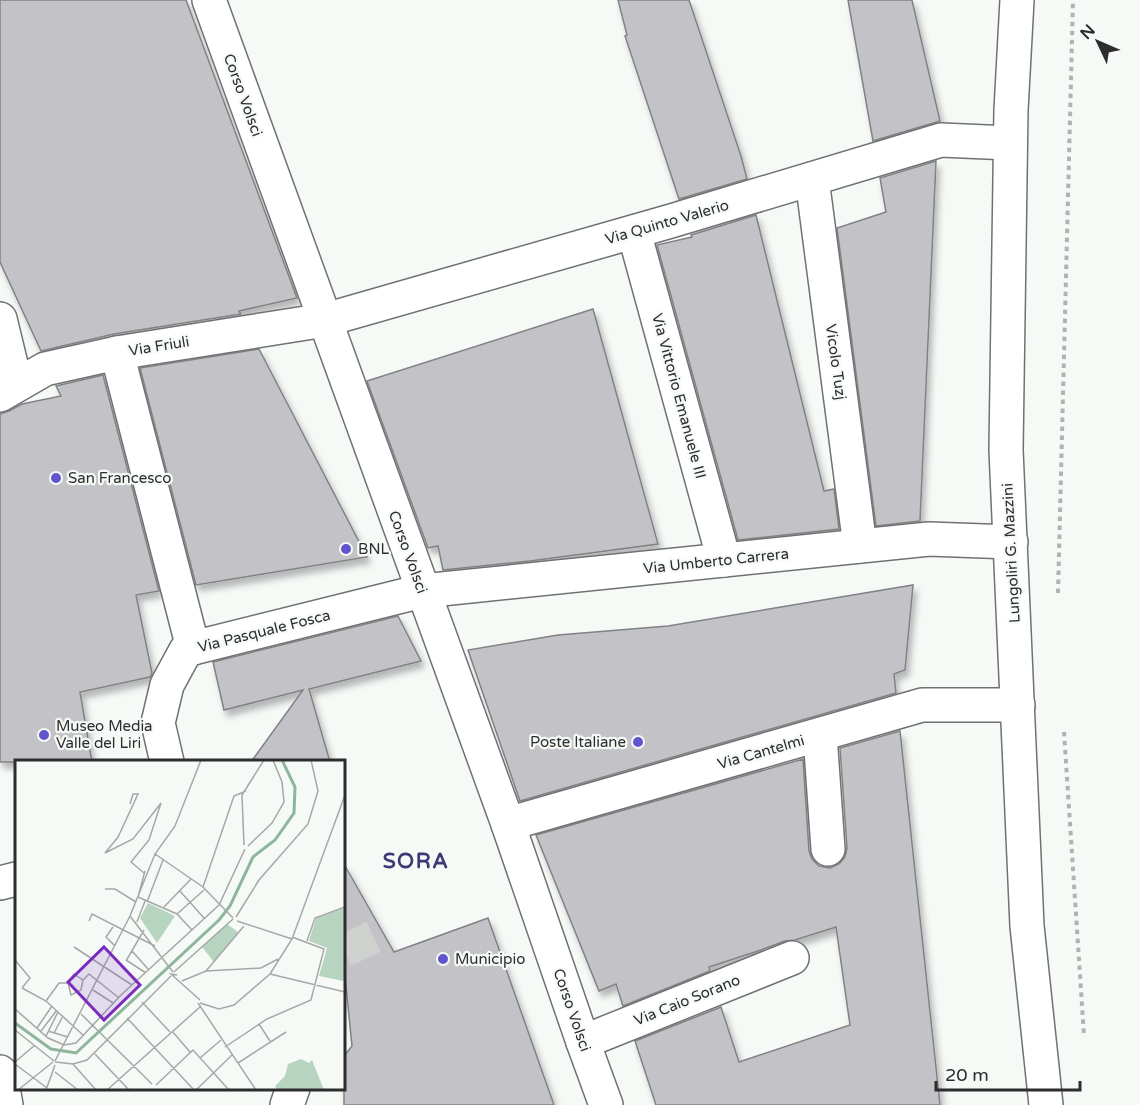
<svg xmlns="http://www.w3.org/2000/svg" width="1140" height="1105" font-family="'Varela Round',sans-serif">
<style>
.building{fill:#c3c3c7;stroke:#828286;stroke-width:1.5;filter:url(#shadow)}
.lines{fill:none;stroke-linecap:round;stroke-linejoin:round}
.minor-tunnel{stroke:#ced1ce;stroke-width:33;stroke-dasharray:33 16;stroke-linecap:butt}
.minor-casing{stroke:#6f7270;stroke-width:36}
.path{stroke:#b0b3b1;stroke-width:4;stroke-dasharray:4.5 4.5;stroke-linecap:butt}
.minor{stroke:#fff;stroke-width:33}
.poi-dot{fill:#6155cd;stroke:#f6faf7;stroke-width:2}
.labels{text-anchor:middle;stroke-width:4.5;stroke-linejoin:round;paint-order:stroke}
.street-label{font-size:15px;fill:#2c2d2c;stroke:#f6faf7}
.poi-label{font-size:15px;fill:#2c2d2c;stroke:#f6faf7;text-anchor:start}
.district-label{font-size:21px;font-weight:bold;letter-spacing:1.5px;fill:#3c3975;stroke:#f6faf7}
.inset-river{fill:none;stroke:#8fb69d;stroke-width:3}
.inset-road{fill:none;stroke:#a5a8a6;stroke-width:1.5}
.view{fill:#7b2cbf;fill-opacity:0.15;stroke:#7b2cbf;stroke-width:3}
.inset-edge{fill:none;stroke:#2c2d2c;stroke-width:3}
</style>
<defs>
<filter id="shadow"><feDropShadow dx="3.5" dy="6" stdDeviation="3" flood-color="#0004"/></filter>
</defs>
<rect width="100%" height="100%" fill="#f6faf7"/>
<g class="building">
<polygon points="0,0 186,0 297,298 239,311 241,314 114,334 41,351 0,262"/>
<polygon points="618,0 689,0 741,156 747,179 679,199 625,36 627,35"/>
<polygon points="848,0 912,0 940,121 873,141"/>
<polygon points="936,161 920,521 876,526 837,228 886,212 880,178"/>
<polygon points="756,215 824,491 834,489 839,529 738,540 657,245 692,237 691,235"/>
<polygon points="593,309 658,544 530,561 443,570 438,546 428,548 367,381"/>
<polygon points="259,349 367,557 196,585 140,368"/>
<polygon points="103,375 159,591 136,595 152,673 150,677 80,692 92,762 0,762 0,414 9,411 22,404 61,396 56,386"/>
<polygon points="913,585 905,670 894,674 896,693 520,801 468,650 558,635 668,626"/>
<polygon points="398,616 421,661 309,689 330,762 251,762 303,690 224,710 213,662"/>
<polygon points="900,731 940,1105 656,1105 635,1041 721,1007 739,1062 850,1025 836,927 795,940 785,941 758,951 709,967 710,971 623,1006 616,984 599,991 536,835 803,759 809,851 812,859 819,866 830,868 839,864 845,857 847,848 840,748"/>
<polygon points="344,864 394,952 488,918 554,1105 344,1105 344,1056 352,1046 344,966"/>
</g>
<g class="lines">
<polyline class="minor-tunnel" points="344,951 383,932"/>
<g class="minor-casing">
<g id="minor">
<polyline points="209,0 508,824 583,1042 606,1105"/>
<polyline points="1017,0 1011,110 1006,450 1027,926 1046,1105"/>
<polyline points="812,179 860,546"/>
<polyline points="634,232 724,560"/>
<polyline points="0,319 16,385"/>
<polyline points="117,353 193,648"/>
<polyline points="0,395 45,369 117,353 325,320 671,221 941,140 1010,143"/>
<polyline points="820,735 828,849"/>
<polyline points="167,762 158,723 167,685 186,650 193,648 422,591 929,539 1011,542"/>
<polyline points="508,824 922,705 1018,705"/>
<polyline points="0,883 16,879"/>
<polyline points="583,1042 792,958"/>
<polyline points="0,1072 6,1105"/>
<polyline points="287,1105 293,1088"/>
</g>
</g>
<g class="path">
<polyline points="1058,593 1073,0"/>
<polyline points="1064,732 1084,1036"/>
</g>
<use href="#minor" class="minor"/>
</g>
<g class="poi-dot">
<circle cx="56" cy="478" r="6"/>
<circle cx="346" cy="549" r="6"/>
<circle cx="44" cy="735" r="6"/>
<circle cx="638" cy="742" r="6"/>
<circle cx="443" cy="959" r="6"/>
</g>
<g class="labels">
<g class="street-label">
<text transform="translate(243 95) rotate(70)" y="5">Corso Volsci</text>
<text transform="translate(667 222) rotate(-16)" y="5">Via Quinto Valerio</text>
<text transform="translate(159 346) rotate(-9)" y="5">Via Friuli</text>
<text transform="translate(836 362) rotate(82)" y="5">Vicolo Tuzj</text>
<text transform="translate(679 396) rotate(75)" y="5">Via Vittorio Emanuele III</text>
<text transform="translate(408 552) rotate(70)" y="5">Corso Volsci</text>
<text transform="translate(1011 553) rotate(-93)" y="5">Lungoliri G. Mazzini</text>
<text transform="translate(716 561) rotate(-6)" y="5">Via Umberto Carrera</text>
<text transform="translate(264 631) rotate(-14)" y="5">Via Pasquale Fosca</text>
<text transform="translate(761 752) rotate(-16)" y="5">Via Cantelmi</text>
<text transform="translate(687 1000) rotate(-22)" y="5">Via Caio Sorano</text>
<text transform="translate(572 1010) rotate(71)" y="5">Corso Volsci</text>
</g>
<g class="poi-label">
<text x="68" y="483">San Francesco</text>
<text x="358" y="554">BNL</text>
<text x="56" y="731">Museo Media<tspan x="56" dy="17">Valle del Liri</tspan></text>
<text x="626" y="747" text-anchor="end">Poste Italiane</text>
<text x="455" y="964">Municipio</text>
</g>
<g class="district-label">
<text x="416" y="868">SORA</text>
</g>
</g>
<g transform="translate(15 760)">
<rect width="330" height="330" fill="#f6faf7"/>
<path d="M 133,143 L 160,156 L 142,183 L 125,158 ZM 330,148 L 330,218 L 328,221 L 304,216 L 312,188 L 294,181 L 301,158 ZM 212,164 L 223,172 L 199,202 L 187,187 ZM 286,299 L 294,303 L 297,300 L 309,330 L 262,330 L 260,326 L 270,316 L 273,304 Z" fill="#b7d4c0"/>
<path class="inset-river" d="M 0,263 L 36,289 L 61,293 L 204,160 L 215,146 L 238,97 L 260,80 L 279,53 L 280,27 L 267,0"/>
<path class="inset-road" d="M 115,44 L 118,34 L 123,34 L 103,77 L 90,93 L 118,79 L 146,43 L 134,80 L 116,102 L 129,113M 229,85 L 227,35 L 249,0M 233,86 L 257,63 L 269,42 L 267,22 L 258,0M 140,94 L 188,127 L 218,158M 188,127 L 219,36 L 231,31M 90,129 L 100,129 L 121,142M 164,130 L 189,158M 123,137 L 162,154 L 177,170M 123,137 L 130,111M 132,142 L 148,100M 149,147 L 176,119M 162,154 L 189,130M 115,156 L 158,212M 221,157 L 244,120 L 293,64 L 303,31 L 296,0M 74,161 L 77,154 L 140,186M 222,161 L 277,179M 122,162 L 130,141M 98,167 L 91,177 L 100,186M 292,181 L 300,158 L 330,147M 59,187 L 117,225M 117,191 L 134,210M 0,200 L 15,218 L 7,228M 111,200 L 131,213M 111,201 L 129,170M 191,211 L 229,166M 159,212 L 218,159M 255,214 L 330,232M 162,215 L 156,214 L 185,240M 167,221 L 191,211 L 246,208 L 263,199M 53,223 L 56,235 L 66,230 L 68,220M 7,228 L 31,241 L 69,276M 78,230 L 98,243M 31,241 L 44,223 L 53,223 L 59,214 L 68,220 L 74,214 L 104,238M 127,242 L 155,272M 183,243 L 241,330M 185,243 L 204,249 L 219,245 L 255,214 L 277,179 L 330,35M 0,249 L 33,278 L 49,285 L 61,283 L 106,235 L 204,145 L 230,89M 66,254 L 137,324M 112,258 L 179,330M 244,264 L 255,281M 22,268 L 37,246M 0,270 L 39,301M 26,271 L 42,250M 33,271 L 53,277M 157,271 L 175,292M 39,273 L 48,256M 31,276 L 43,252M 210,287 L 252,259 L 296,240 L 309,189 L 277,177M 80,294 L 114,330M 185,298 L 206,280M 40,301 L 115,156 L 140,94 L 160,66 L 186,0M 0,302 L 20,285M 40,302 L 58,304 L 72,300 L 156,216M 223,303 L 271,272M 0,304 L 32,328M 58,304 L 81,330M 40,312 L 63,330M 141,325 L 178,290 L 214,330M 3,330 L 38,302M 31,330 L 40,305M 92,330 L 185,247M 181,330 L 217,295"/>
<path class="view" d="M 89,187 L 125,225 L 89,260 L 53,222 Z"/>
<rect width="330" height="330" class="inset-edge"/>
</g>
<g transform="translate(1098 42) rotate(314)" stroke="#f6faf7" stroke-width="4.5" paint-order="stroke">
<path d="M0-4.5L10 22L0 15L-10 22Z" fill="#2c2d2c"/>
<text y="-9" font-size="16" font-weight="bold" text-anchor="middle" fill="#2c2d2c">N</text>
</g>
<path d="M936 1081v9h144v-9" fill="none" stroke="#2c2d2c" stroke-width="3"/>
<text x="945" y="1081" font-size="18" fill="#2c2d2c" stroke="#f6faf7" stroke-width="4.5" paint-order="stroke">20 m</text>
</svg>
